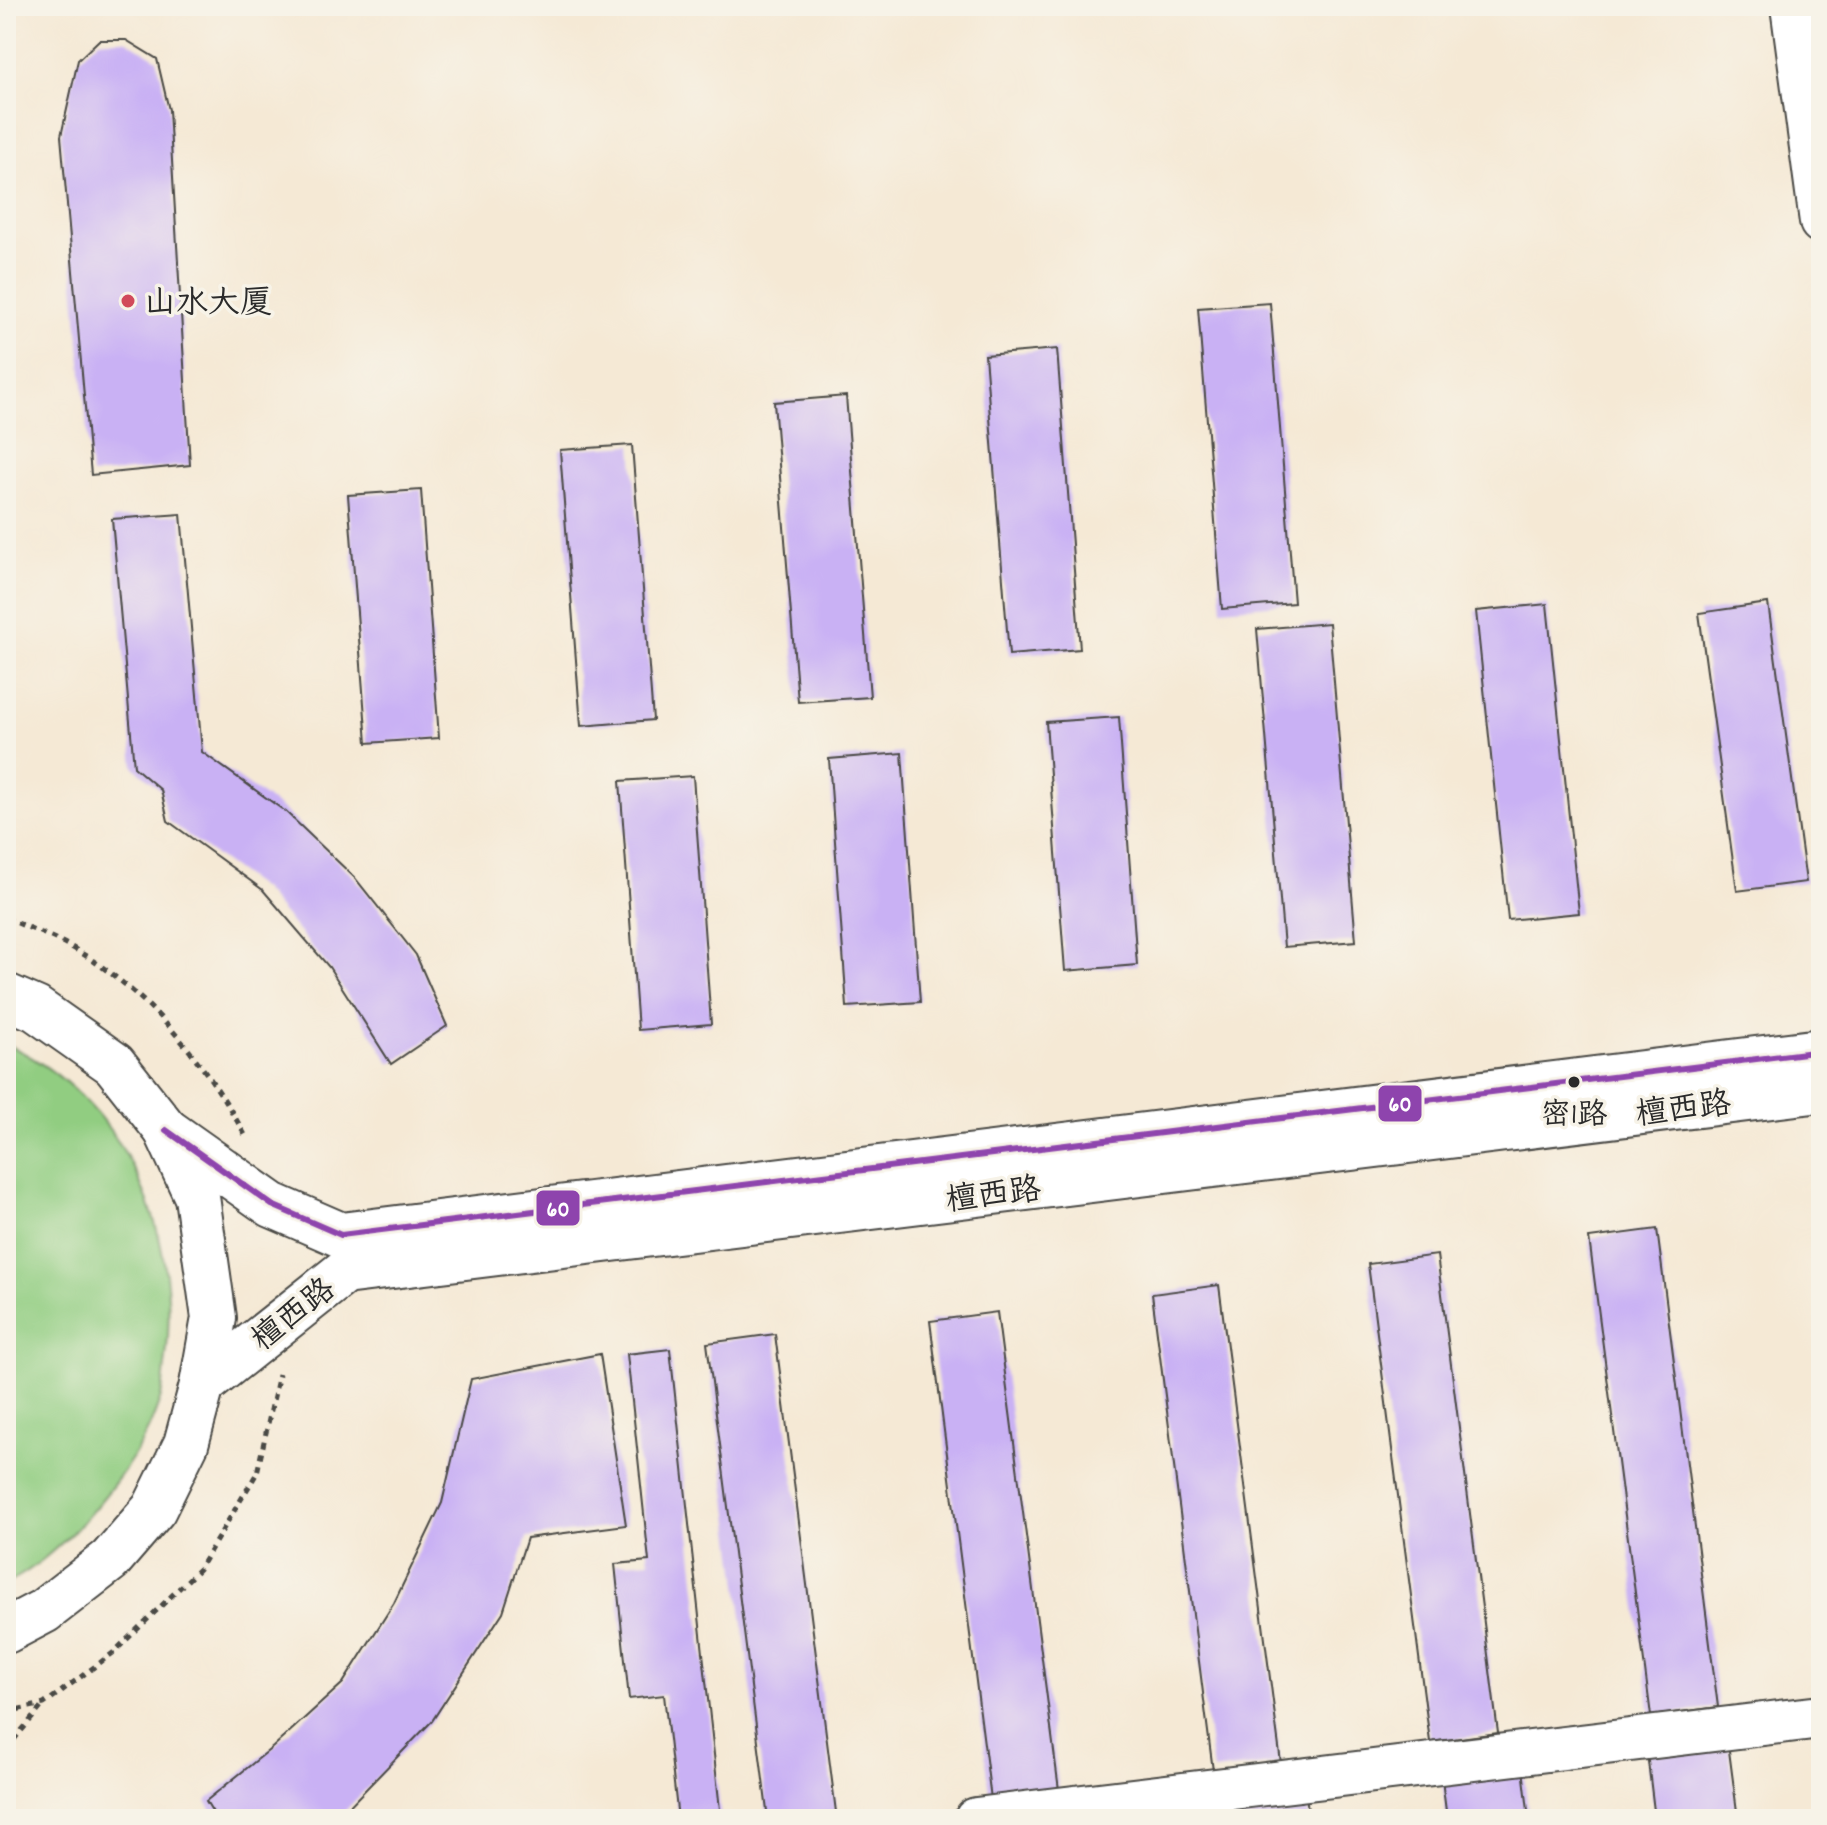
<svg xmlns="http://www.w3.org/2000/svg" width="1827" height="1825" font-family="Dekko,'LXGW WenKai TC',sans-serif">
<style>
.green{fill:#91cd81;stroke:#5e7c56;stroke-width:2}
.building{fill:#c9b1f4}
.lines{fill:none;stroke-linecap:round;stroke-linejoin:round}
.minor-casing{stroke:#494844;stroke-width:46}
.major-casing{stroke:#494844;stroke-width:48}
.path{stroke:#494844;stroke-width:5;stroke-dasharray:6 6;stroke-linecap:butt}
.minor{stroke:#fff;stroke-width:42}
.major{stroke:#fff;stroke-width:44}
.bus-1-casing{stroke:#f7f3e8;stroke-width:12}
.bus-1{stroke:#8e44ad;stroke-width:6}
.poi-dot{fill:#d1495b;stroke:#f7f3e8;stroke-width:3}
.bus-dot{fill:#2b2b2b;stroke:#f7f3e8;stroke-width:3}
.labels{text-anchor:middle;stroke-width:7;stroke-linejoin:round;paint-order:stroke}
.bus-label{font-size:30px;fill:#2b2b2b;stroke:#f7f3e8}
.poi-label{font-size:32px;fill:#2b2b2b;stroke:#f7f3e8;text-anchor:start}
.street-label{font-size:32px;fill:#2b2b2b;stroke:#f7f3e8}
.line-badge{stroke:#f7f3e8;stroke-width:3}
.badge-label{font-size:22px;text-anchor:middle;font-weight:bold;fill:#fff}
</style>
<rect width="100%" height="100%" fill="#f7f3e8"/>
<filter id="ink" filterUnits="userSpaceOnUse"><feTurbulence type="fractalNoise" baseFrequency=".0125" numOctaves="2"/><feDisplacementMap in="SourceGraphic" scale="16" xChannelSelector="R" yChannelSelector="G"/><feConvolveMatrix kernelMatrix="1 2 1 2 8 2 1 2 1" color-interpolation-filters="sRGB"/></filter>
<filter id="wash" filterUnits="userSpaceOnUse"><feTurbulence type="fractalNoise" baseFrequency=".006" numOctaves="4" result="noise"/><feDisplacementMap in="SourceGraphic" scale="32" xChannelSelector="R" yChannelSelector="G"/><feGaussianBlur stdDeviation="1.8" result="paint"/><feColorMatrix in="noise" values="0 0 0 0 0 0 0 0 0 0 0 0 0 0 0 0 0 1.4 0 .05"/><feComposite in="paint" operator="in"/></filter>
<g filter="url(#wash)">
<rect width="100%" height="100%" fill="#f5e9d5"/>
<path class="green" d="M 6,1044 C 124,1098 182,1232 166,1358 C 164,1371 164,1387 160,1400 C 146,1442 122,1476 94,1509 C 74,1533 35,1571 6,1583 Z"/>
<g id="blocks">
<g class="building">
<polygon points="99,40 126,40 157,59 169,110 190,465 91,475 61,136 78,60"/>
<polygon points="1270,303 1294,603 1222,609 1198,308"/>
<polygon points="1057,349 1080,649 1009,655 985,355"/>
<polygon points="846,396 870,697 798,702 774,402"/>
<polygon points="632,445 653,720 581,726 560,450"/>
<polygon points="421,490 439,738 367,743 348,495"/>
<polygon points="181,514 202,752 286,812 355,878 416,955 447,1026 391,1064 329,967 263,890 168,821 161,790 134,767 112,519"/>
<polygon points="1768,603 1806,882 1737,891 1699,613"/>
<polygon points="1547,604 1579,913 1508,920 1476,611"/>
<polygon points="1329,623 1356,941 1284,947 1257,629"/>
<polygon points="1119,717 1137,965 1065,971 1046,722"/>
<polygon points="902,753 920,1002 847,1007 829,759"/>
<polygon points="693,776 711,1024 638,1030 620,781"/>
<polygon points="1657,1229 1718,1707 1651,1716 1589,1238"/>
<polygon points="1437,1255 1498,1733 1430,1742 1368,1264"/>
<polygon points="1219,1285 1281,1763 1213,1771 1152,1294"/>
<polygon points="997,1312 1059,1790 991,1799 930,1321"/>
<polygon points="775,1334 836,1812 768,1819 707,1343"/>
<polygon points="670,1349 721,1819 678,1819 664,1695 629,1699 615,1564 649,1561 627,1354"/>
<polygon points="600,1354 626,1525 527,1538 503,1612 432,1721 337,1819 217,1819 206,1801 273,1747 343,1683 394,1603 442,1503 471,1379"/>
<polygon points="1728,1743 1738,1819 1655,1819 1647,1753"/>
<polygon points="1523,1769 1529,1819 1447,1819 1442,1780"/>
<polygon points="1306,1795 1309,1819 1227,1819 1225,1805"/>
</g>
</g>
</g>
<g filter="url(#ink)">
<use href="#blocks" fill-opacity="0" stroke="#494844" stroke-width="2"/>
<g class="lines">
<g class="minor-casing">
<g id="minor">
<polyline points="1792,6 1821,222"/>
<polyline points="976,1819 1821,1717"/>
</g>
</g>
<g class="major-casing">
<g id="major">
<polyline points="6,996 36,1009 114,1064 166,1130 197,1197 214,1318 202,1385 186,1444 154,1509 110,1560 44,1611 6,1631"/>
<polyline points="166,1130 272,1205 341,1235 1821,1051"/>
<polyline points="202,1385 344,1272 1821,1090"/>
</g>
</g>
<g class="path">
<path d="M 6,918 C 28,928 52,936 73,948 C 148,992 204,1060 245,1135"/>
<polyline points="6,1712 44,1704 113,1653 199,1569 257,1473 279,1374"/>
<polyline points="6,1749 44,1704"/>
</g>
<use href="#minor" class="minor"/>
<use href="#major" class="major"/>
<g class="bus-1-casing">
<polyline id="bus-1" points="166,1130 272,1205 341,1235 1821,1051"/>
</g>
<use href="#bus-1" class="bus-1"/>
</g>
</g>
<circle class="poi-dot" cx="128" cy="301" r="8"/>
<circle class="bus-dot" cx="1574" cy="1082" r="7"/>
<g class="labels">
<g class="bus-label">
<text x="1574" y="1123">密1路</text>
</g>
<g class="poi-label">
<text x="144" y="312">山水大厦</text>
</g>
<g class="street-label">
<text transform="translate(1683 1107) rotate(-7)" y="11">檀西路</text>
<text transform="translate(993 1193) rotate(-7)" y="11">檀西路</text>
<text transform="translate(292 1313) rotate(-38)" y="11">檀西路</text>
</g>
</g>
<g class="line-badge">
<rect x="1377" y="1084" width="46" height="39" rx="8" fill="#8e44ad"/>
<rect x="535" y="1189" width="46" height="38" rx="8" fill="#8e44ad"/>
</g>
<g class="badge-label">
<text x="1400" y="1111">60</text>
<text x="558" y="1216">60</text>
</g>
<rect width="1827" height="1825" fill="none" stroke="#f7f3e8" stroke-width="32"/>
</svg>
